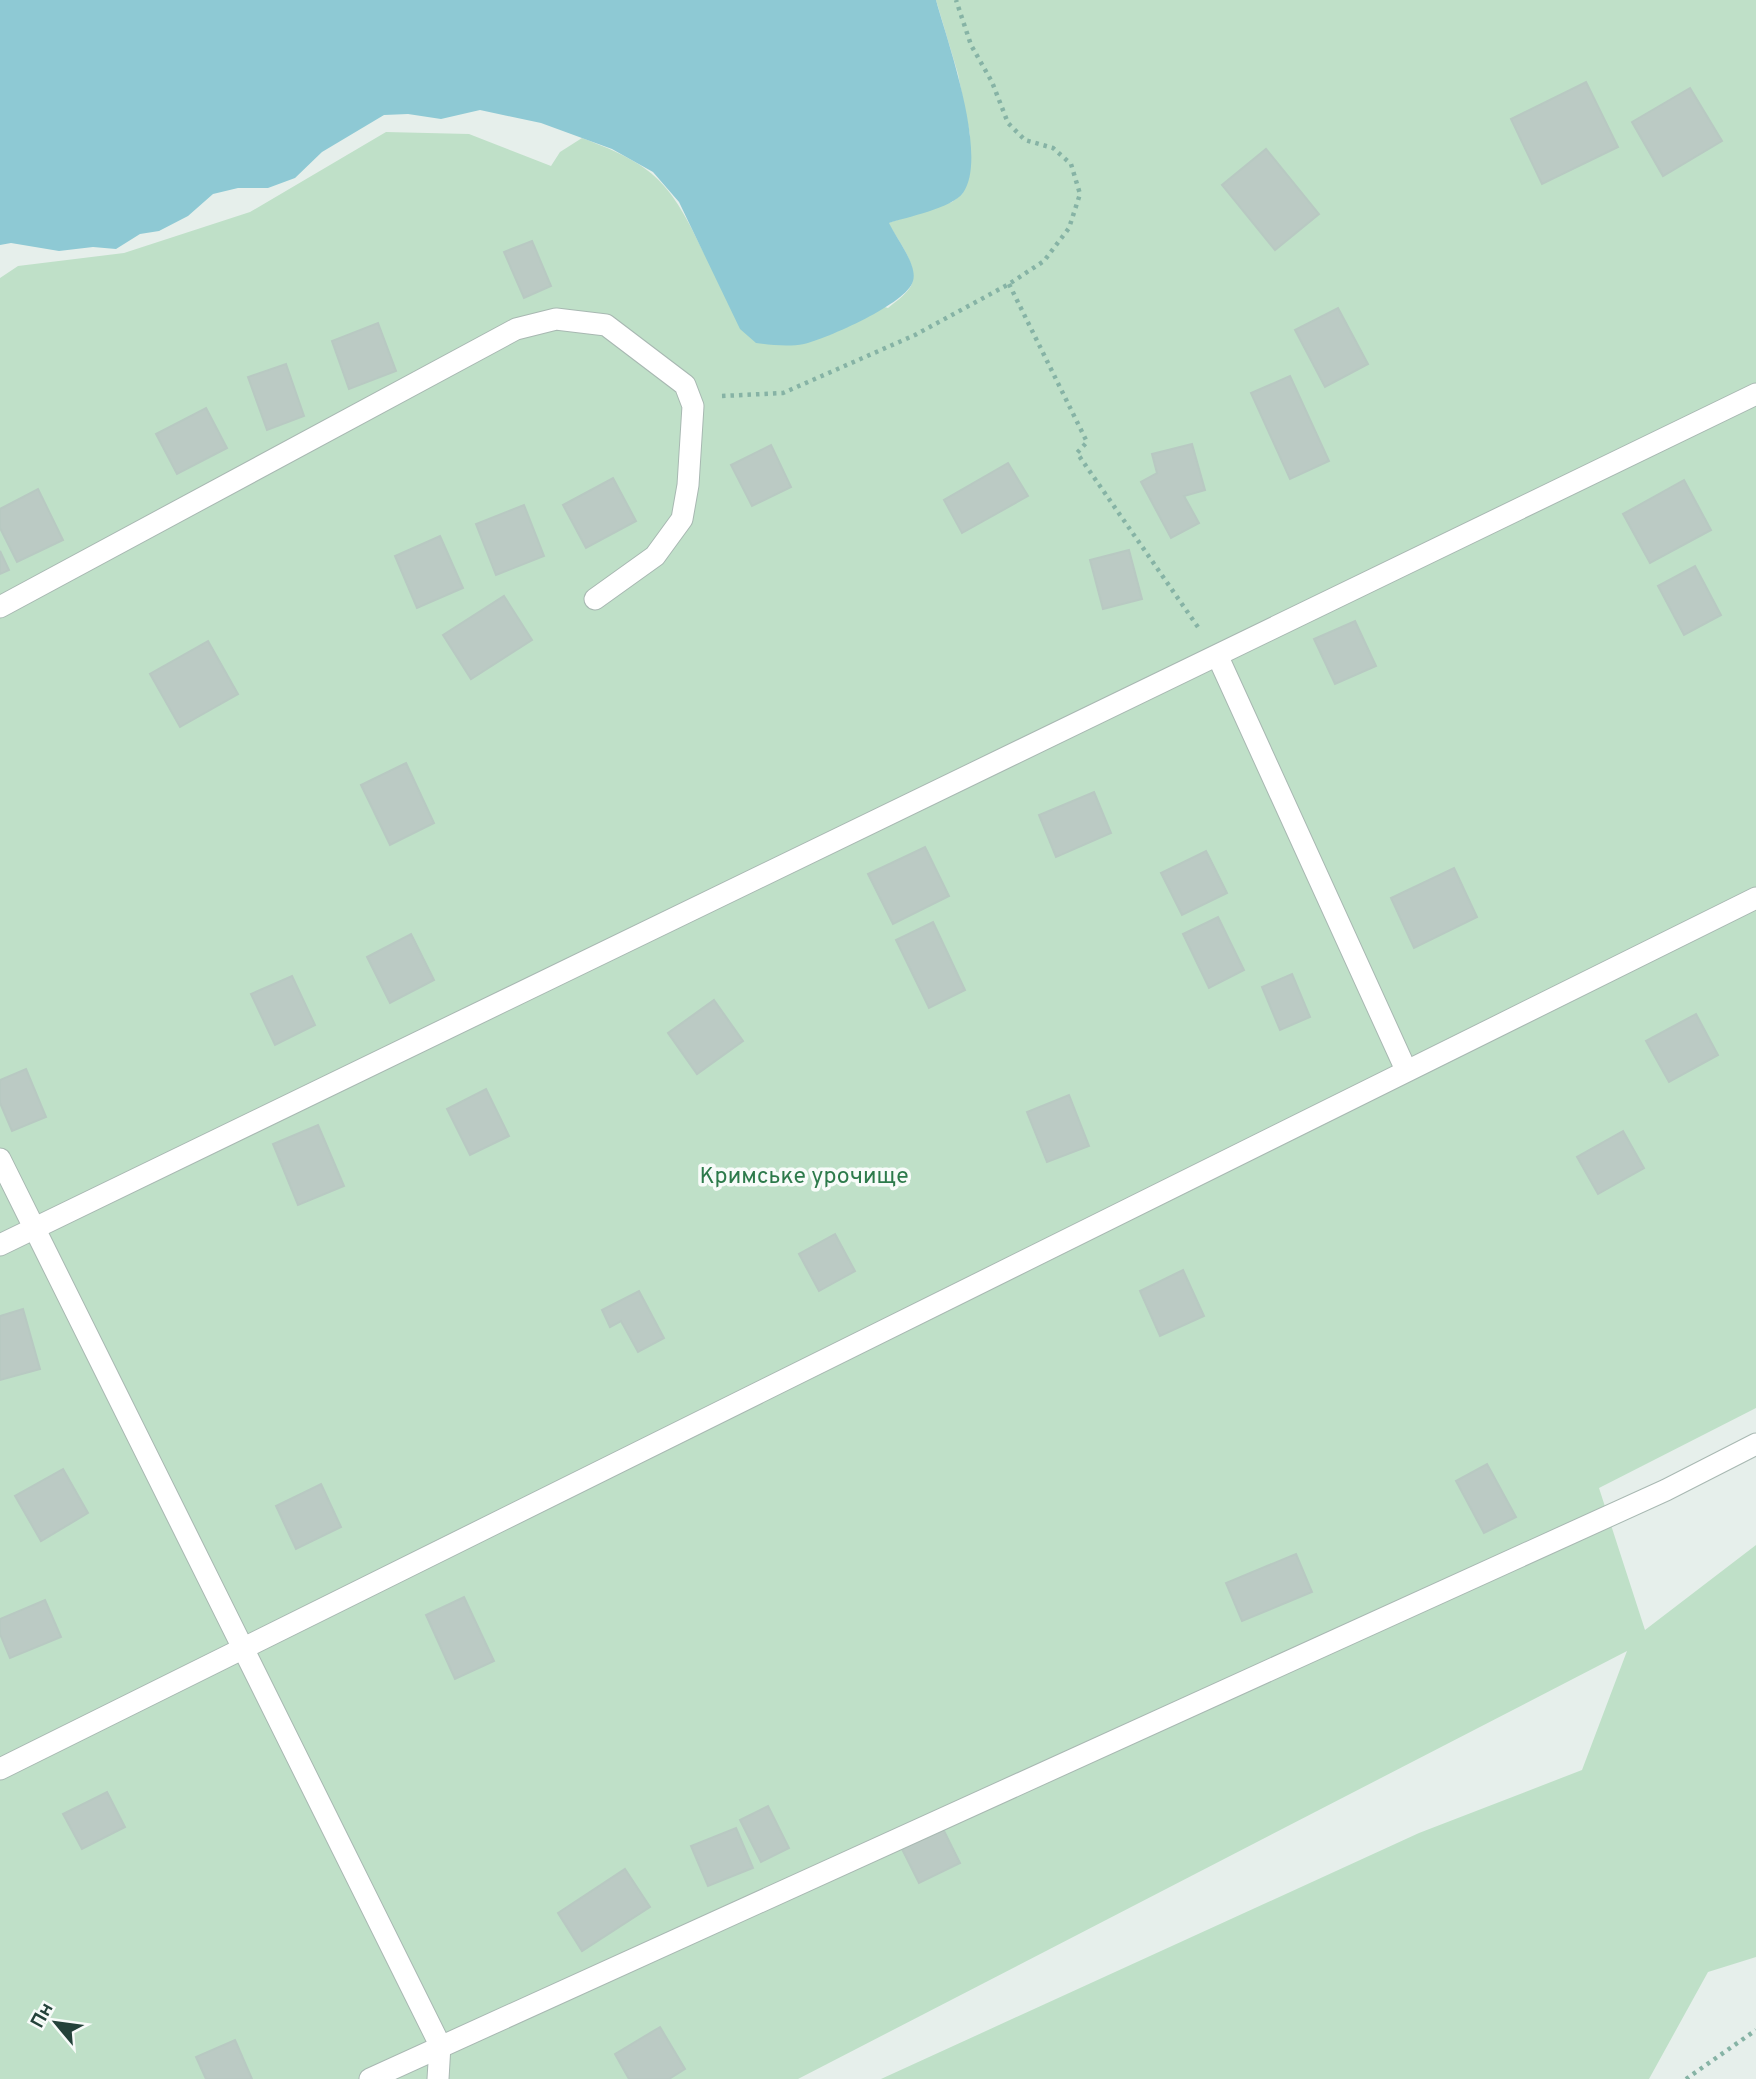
<svg xmlns="http://www.w3.org/2000/svg" width="1756" height="2079" font-family="Overpass,sans-serif">
<style>
.green{fill:#bfe0c8}
.water{fill:#8ec9d4}
.building{fill:#bbcac4;stroke:#b8c9c2;stroke-width:2}
.lines{fill:none;stroke-linecap:round;stroke-linejoin:round}
.service-casing{stroke:#a8b8b2;stroke-width:23}
.path{stroke:#86b3a5;stroke-width:4.5;stroke-dasharray:3.5 5;stroke-linecap:butt}
.service{stroke:#fff;stroke-width:21}
.labels{text-anchor:middle;stroke-width:7;stroke-linejoin:round;paint-order:stroke}
.park-label{font-size:23px;fill:#2d7a4b;stroke:#f7fbf9}
</style>
<rect width="100%" height="100%" fill="#e6efeb"/>
<path class="green" d="M 936,0 L 1756,0 L 1756,1408 L 1599,1488 L 1645,1630 L 1756,1545 L 1756,1957 L 1708,1972 L 1649,2079 L 881,2079 L 1419,1833 L 1582,1770 L 1627,1651 L 798,2079 L 0,2079 L 0,278 L 18,266 L 124,253 L 250,212 L 386,132 L 469,134 L 551,166 L 560,152 L 582,138 C 657,166 670,183 704,253 L 888,308 C 895,302 904,296 909,289 C 923,271 897,239 888,223 L 952,202 L 963,193 L 970,135 L 958,74 Z"/>
<path class="water" d="M 0,0 L 936,0 C 947,41 989,156 963,193 C 952,208 907,217 889,223 C 896,238 918,265 913,281 C 908,303 826,339 804,344 C 789,347 771,345 756,343 L 740,329 L 679,202 L 653,172 L 612,149 L 541,123 L 480,110 L 441,119 L 408,114 L 384,115 L 322,152 L 295,178 L 268,188 L 238,188 L 213,194 L 188,216 L 159,231 L 140,234 L 116,249 L 93,247 L 59,251 L 11,243 L 0,245 Z"/>
<g class="building">
<polygon points="1586,82 1618,147 1542,184 1511,119"/>
<polygon points="1690,88 1722,141 1663,176 1632,122"/>
<polygon points="1266,149 1319,214 1275,250 1222,185"/>
<polygon points="532,241 551,286 524,298 504,252"/>
<polygon points="1338,308 1368,364 1325,387 1295,330"/>
<polygon points="378,323 396,371 349,389 332,341"/>
<polygon points="286,364 304,416 267,430 248,377"/>
<polygon points="1290,376 1329,461 1290,479 1251,393"/>
<polygon points="206,408 227,448 177,474 156,434"/>
<polygon points="1192,444 1205,490 1184,496 1199,523 1171,538 1141,482 1157,473 1152,454"/>
<polygon points="771,445 791,487 752,506 731,465"/>
<polygon points="1008,463 1028,496 962,533 944,500"/>
<polygon points="613,478 636,521 586,548 563,505"/>
<polygon points="1684,480 1711,530 1650,563 1623,514"/>
<polygon points="38,489 63,540 17,562 0,528 0,509"/>
<polygon points="524,505 544,556 496,575 476,524"/>
<polygon points="440,536 463,588 417,608 395,556"/>
<polygon points="1129,550 1142,599 1103,609 1090,560"/>
<polygon points="0,551 9,570 0,574"/>
<polygon points="1695,566 1721,615 1684,635 1658,586"/>
<polygon points="504,596 532,640 471,679 443,635"/>
<polygon points="1355,621 1376,666 1335,684 1314,639"/>
<polygon points="208,641 238,694 180,727 150,674"/>
<polygon points="406,763 434,823 390,845 361,785"/>
<polygon points="1094,792 1111,833 1056,857 1039,815"/>
<polygon points="925,847 949,896 893,924 868,874"/>
<polygon points="1206,851 1227,893 1182,915 1161,873"/>
<polygon points="1454,868 1477,917 1414,948 1391,898"/>
<polygon points="1218,917 1244,970 1209,988 1183,934"/>
<polygon points="933,922 965,990 929,1008 896,940"/>
<polygon points="411,934 434,980 390,1003 367,957"/>
<polygon points="1292,974 1310,1017 1280,1030 1262,987"/>
<polygon points="292,976 315,1025 275,1045 251,994"/>
<polygon points="714,1000 743,1041 697,1074 668,1033"/>
<polygon points="1696,1014 1718,1055 1669,1082 1646,1041"/>
<polygon points="26,1069 46,1117 12,1131 0,1103 0,1080"/>
<polygon points="486,1089 509,1136 470,1155 447,1109"/>
<polygon points="1069,1095 1089,1146 1047,1162 1027,1112"/>
<polygon points="318,1125 344,1186 298,1205 273,1144"/>
<polygon points="1623,1131 1644,1168 1598,1194 1577,1157"/>
<polygon points="835,1234 855,1271 819,1291 799,1254"/>
<polygon points="1183,1270 1204,1316 1160,1336 1140,1291"/>
<polygon points="639,1291 664,1338 638,1352 621,1321 610,1327 602,1310"/>
<polygon points="23,1309 40,1369 0,1380 0,1316"/>
<polygon points="1487,1464 1516,1517 1484,1533 1456,1481"/>
<polygon points="63,1469 88,1513 41,1541 15,1496"/>
<polygon points="321,1484 341,1527 296,1549 276,1506"/>
<polygon points="1296,1554 1312,1592 1242,1621 1226,1583"/>
<polygon points="464,1597 494,1661 455,1679 426,1615"/>
<polygon points="45,1600 61,1637 10,1658 0,1634 0,1619"/>
<polygon points="107,1792 125,1827 82,1849 63,1814"/>
<polygon points="768,1806 789,1848 761,1862 740,1820"/>
<polygon points="942,1827 960,1863 919,1883 901,1847"/>
<polygon points="736,1828 753,1868 708,1886 691,1846"/>
<polygon points="625,1869 650,1907 582,1951 558,1913"/>
<polygon points="660,2027 685,2069 669,2079 629,2079 615,2054"/>
<polygon points="235,2040 252,2079 206,2079 196,2057"/>
</g>
<g class="lines">
<g class="service-casing">
<g id="service">
<polyline points="0,607 516,329 556,319 606,325 685,385 693,406 688,485 682,519 655,556 595,599"/>
<polyline points="1218,657 1406,1070"/>
<polyline points="0,1159 440,2045 438,2079"/>
<polyline points="0,1245 1756,394"/>
<polyline points="0,1769 1756,898"/>
<polyline points="370,2079 1666,1490 1756,1444"/>
</g>
</g>
<g class="path">
<polyline points="1009,284 1087,442 1077,453 1200,630"/>
<polyline points="722,396 783,393 915,335 1009,284 1044,261 1069,228 1080,194 1071,164 1053,148 1025,140 1008,123 992,82 971,45 956,0"/>
<polyline points="1686,2079 1756,2030"/>
</g>
<use href="#service" class="service"/>
</g>
<g class="labels">
<g class="park-label">
<text x="804" y="1183">Кримське урочище</text>
</g>
</g>
<g transform="translate(56 2023) rotate(299)" stroke="#f7fbf9" stroke-width="5" paint-order="stroke">
<path d="M0-5L12 26L0 18L-12 26Z" fill="#24423a"/>
<text y="-10" font-size="19" font-weight="bold" text-anchor="middle" fill="#24423a">Пн</text>
</g>
</svg>
